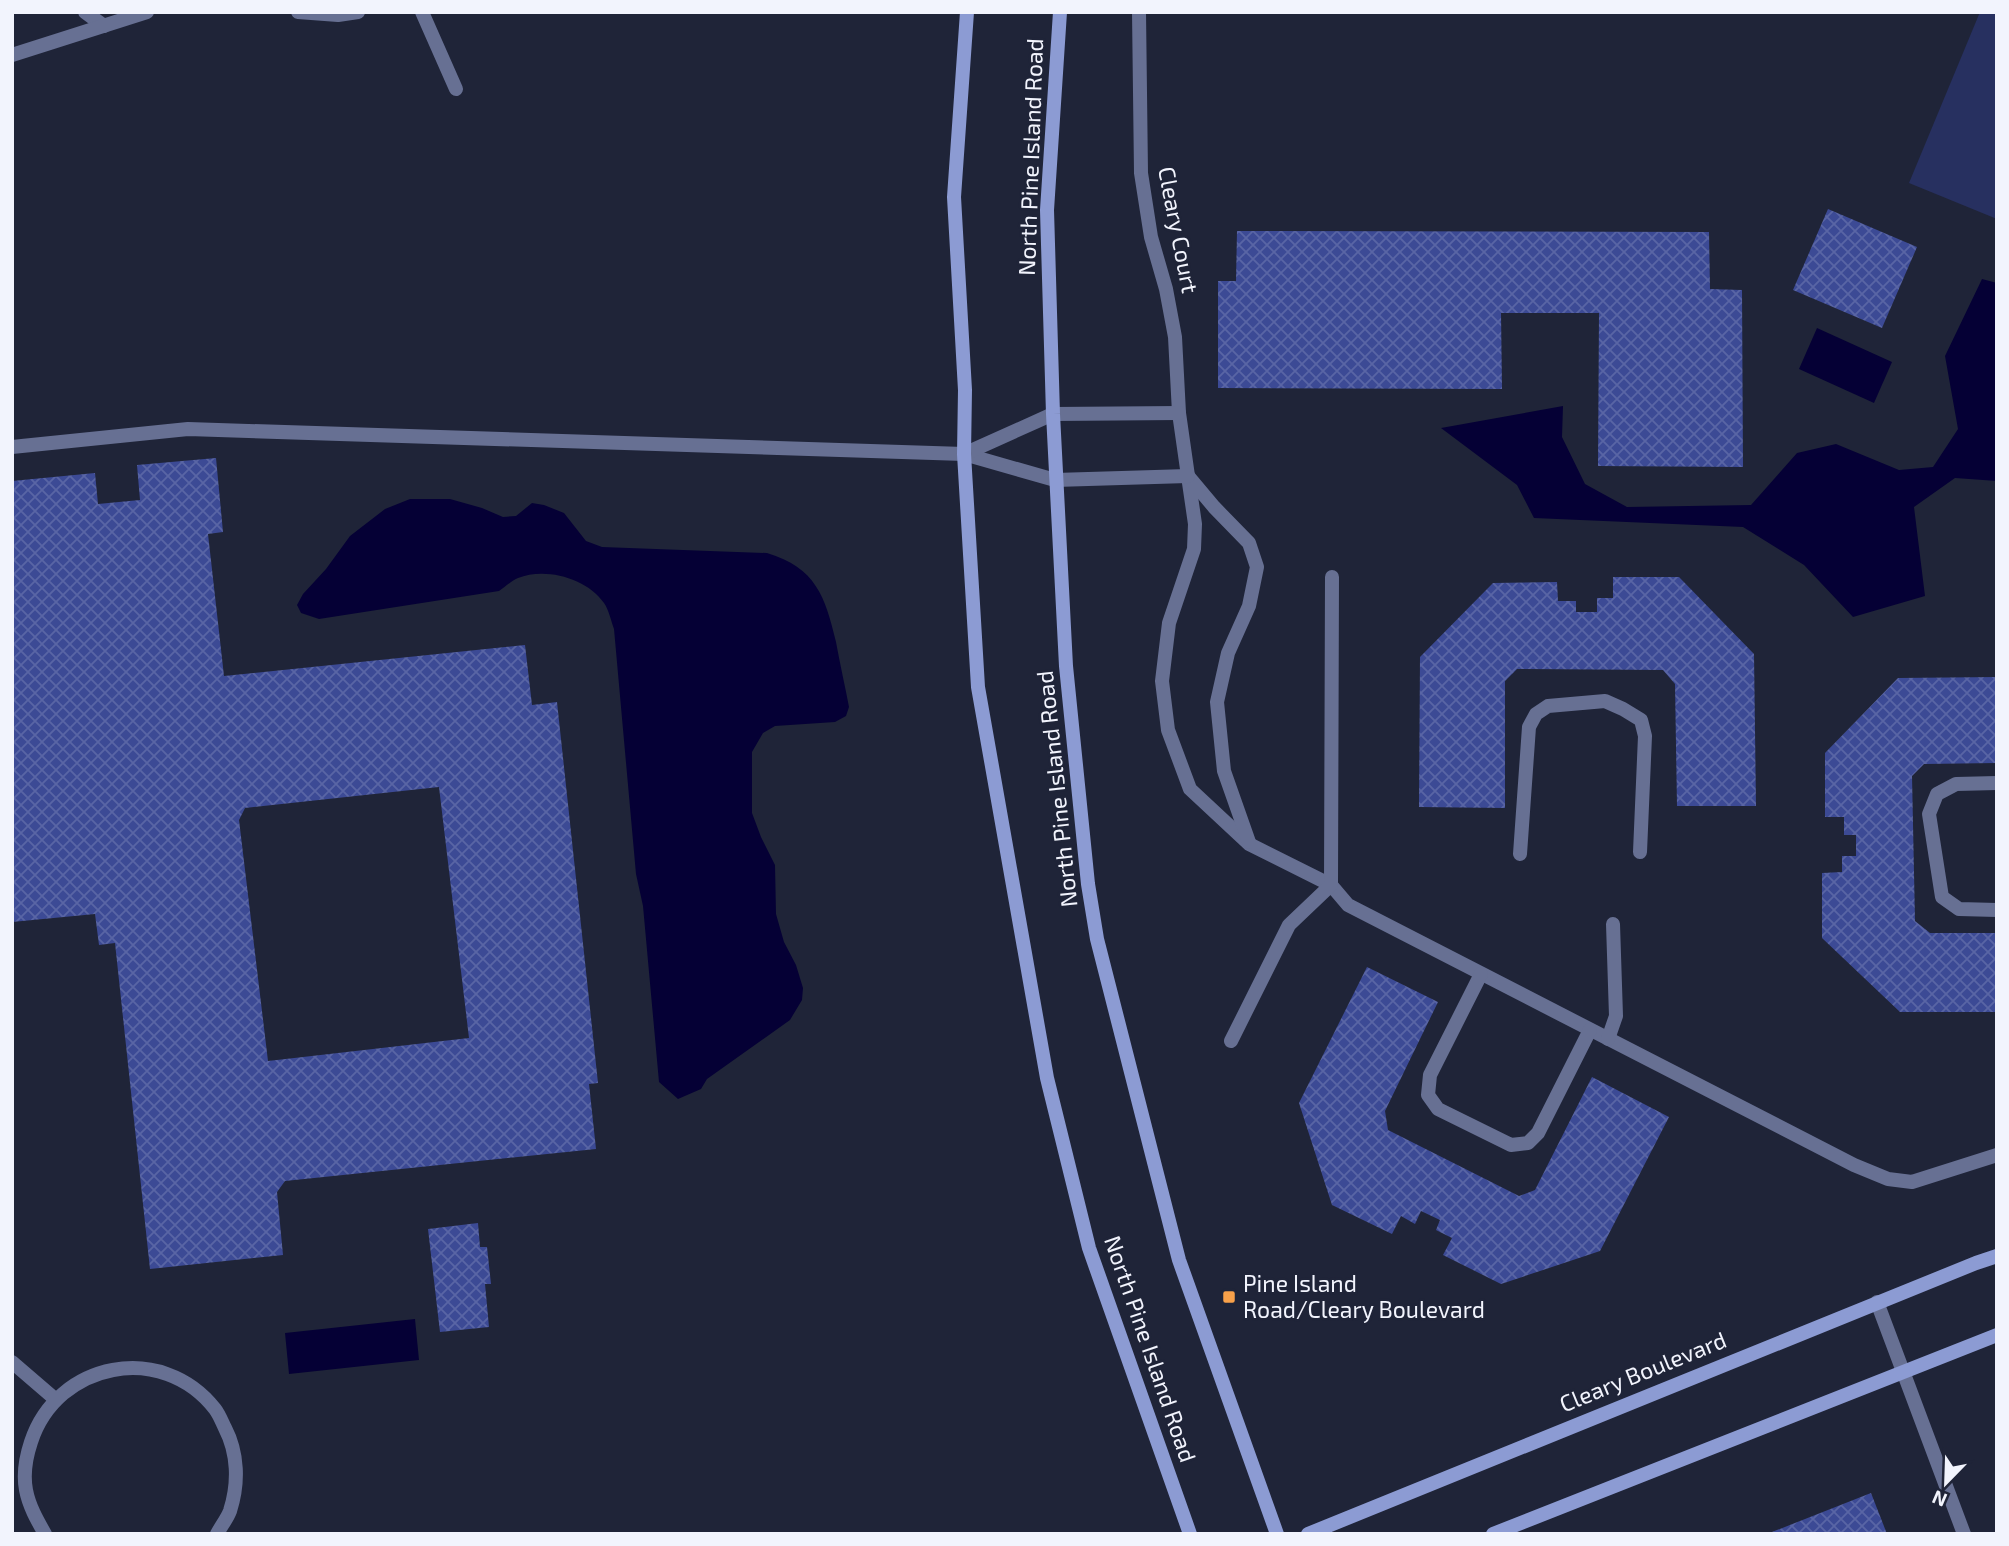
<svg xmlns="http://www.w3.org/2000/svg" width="2009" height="1546" font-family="'Exo 2',sans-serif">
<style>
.park{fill:#273060}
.water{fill:#050035}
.building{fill:url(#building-cross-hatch);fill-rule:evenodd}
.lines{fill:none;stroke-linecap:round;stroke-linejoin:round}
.lane{stroke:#677093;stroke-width:14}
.street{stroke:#677093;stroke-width:14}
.secondary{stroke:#8c9bd3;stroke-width:14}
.poi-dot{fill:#f8a14a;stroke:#1f2438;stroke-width:2.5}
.labels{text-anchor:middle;stroke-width:5;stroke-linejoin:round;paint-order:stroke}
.street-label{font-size:23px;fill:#f2f4fd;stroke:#1f2438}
.poi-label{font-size:23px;fill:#f2f4fd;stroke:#1f2438;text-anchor:start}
</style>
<defs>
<pattern id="building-cross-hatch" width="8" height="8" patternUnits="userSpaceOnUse" patternTransform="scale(1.75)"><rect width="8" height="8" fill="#3c4a95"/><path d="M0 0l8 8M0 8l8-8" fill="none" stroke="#5965a5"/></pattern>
</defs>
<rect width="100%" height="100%" fill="#1f2438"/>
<polygon class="park" points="1980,12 1997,12 1997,219 1909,183"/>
<g class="water">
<polygon points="1982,279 1997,283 1997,481 1955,478 1914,507 1925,596 1853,617 1804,565 1743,527 1534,518 1517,485 1441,428 1563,406 1562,437 1585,484 1627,507 1751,505 1797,453 1836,444 1899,470 1933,467 1958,429 1945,356"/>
<polygon points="1817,328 1892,362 1874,403 1799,369"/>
<path d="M 410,499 L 450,499 L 482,508 L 503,517 L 516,516 L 532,503 L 544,505 L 564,513 L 586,541 L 602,547 L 767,553 C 816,568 825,596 836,642 C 840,664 845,686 849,707 L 846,716 L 835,722 L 775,726 L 763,733 L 752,752 L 752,813 L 761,837 L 775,865 L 776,914 L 784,942 L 796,965 L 803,988 L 802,1000 L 790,1020 L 707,1079 L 701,1089 L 678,1099 L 659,1082 L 643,906 L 636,874 L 614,629 C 611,621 609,610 604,603 C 587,578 545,567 518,578 C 511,581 505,587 499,591 L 319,619 L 301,613 L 297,605 L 303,594 L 326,569 L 350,536 L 385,509 Z"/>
<polygon points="415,1319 419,1360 289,1374 285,1333"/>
</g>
<g class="building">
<polygon points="1828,209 1917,247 1882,328 1793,290"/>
<polygon points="1237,231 1709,232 1710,289 1742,290 1743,467 1598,466 1599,313 1501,313 1502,389 1218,388 1218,281 1236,281"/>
<path d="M 216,458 L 223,532 L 208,534 L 224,676 L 525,645 L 532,705 L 557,702 L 598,1083 L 589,1084 L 596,1149 L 285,1181 L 277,1192 L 283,1255 L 150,1269 L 115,943 L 99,945 L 95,914 L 12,922 L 12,481 L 95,473 L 98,504 L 140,500 L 137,465 ZM 439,787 L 469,1038 L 268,1061 L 239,820 L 245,808 Z"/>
<polygon points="1613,577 1679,577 1754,654 1756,806 1677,806 1675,684 1663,670 1517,669 1505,681 1505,808 1419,807 1420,657 1493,583 1557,582 1558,601 1576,601 1576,612 1597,612 1597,598 1613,598"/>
<polygon points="1997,677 1997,763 1924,764 1912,776 1915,921 1930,933 1997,933 1997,1012 1900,1012 1822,938 1822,873 1842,872 1842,856 1856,856 1856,835 1844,835 1844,817 1825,817 1825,753 1898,678"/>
<polygon points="1367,967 1438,1002 1385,1111 1388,1130 1519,1196 1535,1190 1592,1077 1669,1117 1600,1251 1501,1284 1443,1255 1452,1238 1436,1230 1440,1220 1421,1211 1415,1224 1401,1216 1392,1234 1332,1205 1299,1103"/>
<polygon points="478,1223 480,1247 487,1247 491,1284 485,1284 489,1327 440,1332 428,1229"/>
<polygon points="1871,1493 1887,1534 1767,1534"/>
</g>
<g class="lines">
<g class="lane">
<polyline points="85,12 104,26"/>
<polyline points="298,12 338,15 358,12"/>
<polyline points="422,12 456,89"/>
<polyline points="12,55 147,12"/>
<polyline points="12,447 188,429 964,454"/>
<polyline points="1188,476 1195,524 1194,549 1169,623 1162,681 1168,730 1190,789 1249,844 1331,885 1348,905 1854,1165 1888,1179 1912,1182 1997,1155"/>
<polyline points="1188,476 1214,507 1249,543 1257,567 1249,606 1228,653 1217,702 1224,771 1249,842"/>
<polyline points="1997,783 1956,784 1937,794 1929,814 1942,897 1959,909 1997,910"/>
<polyline points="1520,854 1529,727 1536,714 1548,706 1605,701 1623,709 1641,720 1645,736 1640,852"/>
<polyline points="1481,974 1430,1075 1428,1095 1438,1109 1511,1145 1528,1143 1538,1133 1590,1030"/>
<polyline points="1608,1039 1616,1016 1613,924"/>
<polyline points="1231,1041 1289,925 1331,885 1332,577"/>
<polyline points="1877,1302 1964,1534"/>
<polyline points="12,1362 55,1399"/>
<path d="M 45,1534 C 37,1520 29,1506 26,1490 C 23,1474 26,1457 31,1442 C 57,1362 162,1341 215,1409 C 219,1414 222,1422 225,1428 C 238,1453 239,1483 230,1511 C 227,1519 221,1526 217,1534"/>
</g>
<g class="street">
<polyline points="964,454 1055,480 1188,476 1179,413 1175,337 1166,289 1151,237 1141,173 1139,12"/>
<polyline points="964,454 1053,414 1179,413"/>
</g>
<g class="secondary">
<polyline points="967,12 954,197 965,390 964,454 978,687 1047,1078 1089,1248 1190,1534"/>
<polyline points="1060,12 1047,210 1053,414 1066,666 1088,884 1097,939 1179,1260 1277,1534"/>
<polyline points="1308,1534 1976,1263 1997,1256"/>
<polyline points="1493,1534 1997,1335"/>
</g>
</g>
<rect class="poi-dot" x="1222" y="1290" width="14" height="14" rx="3.5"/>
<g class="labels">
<g class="street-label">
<text transform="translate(1031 157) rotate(-88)" y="8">North Pine Island Road</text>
<text transform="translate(1178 230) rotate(79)" y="8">Cleary Court</text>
<text transform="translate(1057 789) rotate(-96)" y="8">North Pine Island Road</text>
<text transform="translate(1150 1349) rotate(71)" y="8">North Pine Island Road</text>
<text transform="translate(1643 1372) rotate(-22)" y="8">Cleary Boulevard</text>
</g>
<g class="poi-label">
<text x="1243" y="1292">Pine Island<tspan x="1243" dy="26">Road/Cleary Boulevard</tspan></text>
</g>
</g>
<rect width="2009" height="1546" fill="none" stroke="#f2f4fd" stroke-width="28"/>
<g transform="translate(1946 1483) rotate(203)" stroke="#1f2438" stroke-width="5" paint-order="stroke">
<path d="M0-5L12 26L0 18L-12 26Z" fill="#f2f4fd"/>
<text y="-10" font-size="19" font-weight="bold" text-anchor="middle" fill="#f2f4fd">N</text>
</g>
</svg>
